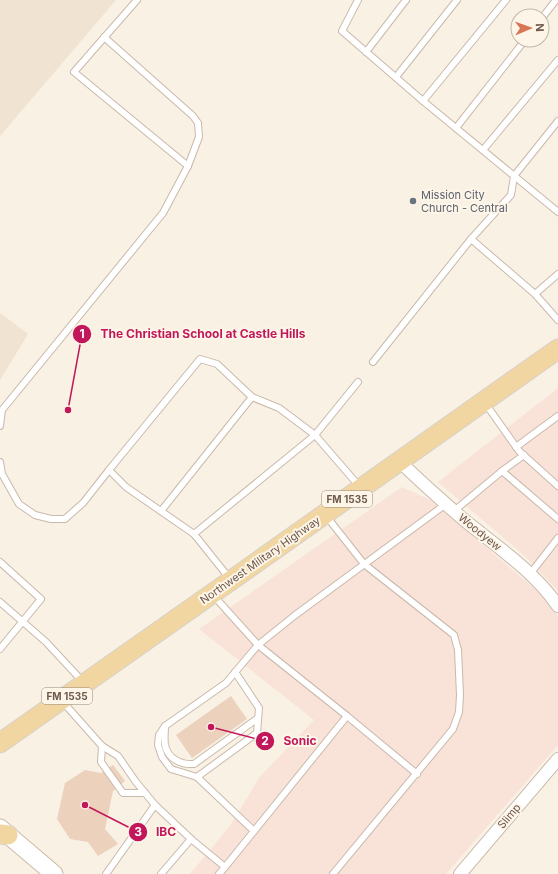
<svg xmlns="http://www.w3.org/2000/svg" width="558" height="874" font-family="Inter,sans-serif">
<style>
.residential{fill:#f0e3d2}
.commercial{fill:#f9e2d8}
.building{fill:#ecd1bd}
.lines{fill:none;stroke-linecap:round;stroke-linejoin:round}
.lane-casing{stroke:#c9b9ab;stroke-width:8}
.street-casing{stroke:#c9b9ab;stroke-width:14}
.secondary-casing{stroke:#ccbaa9;stroke-width:19}
.primary-casing{stroke:#d6d1cd;stroke-width:21}
.lane{stroke:#fff;stroke-width:6}
.street{stroke:#fff;stroke-width:12}
.secondary{stroke:#fff;stroke-width:17}
.primary{stroke:#f2d6a1;stroke-width:19}
.worship-dot{fill:#6b7280;stroke:#fdf5e8;stroke-width:1.5}
.labels{text-anchor:middle;stroke-width:4;stroke-linejoin:round;paint-order:stroke}
.shield{fill:#fdf5e8;stroke:#99887b;stroke-width:1}
.shield-label{font-size:10px;font-weight:bold;fill:#6e594c}
.worship-label{font-size:11px;fill:#5b616d;stroke:#fdf5e8;text-anchor:start}
.street-label{font-size:11px;fill:#6e594c;stroke:#fdf5e8}
.leader{fill:none;stroke:#c2185b;stroke-width:1.5}
.callout-dot{fill:#c2185b;stroke:#fdf5e8;stroke-width:1.5}
.mark-label{font-size:12px;text-anchor:middle;font-weight:bold;fill:#fff}
.callout-label{font-size:12px;text-anchor:middle;font-weight:bold;fill:#c2185b;stroke:#fdf5e8;stroke-width:4;stroke-linejoin:round;paint-order:stroke}
</style>
<rect width="100%" height="100%" fill="#f9f1e3"/>
<g class="residential">
<polygon points="0,0 116,0 0,136"/>
<polygon points="0,313 28,334 0,380"/>
</g>
<g class="commercial">
<polygon points="558,388 558,591 525,556 438,482"/>
<polygon points="402,487 430,500 542,595 558,616 558,745 446,874 190,874 230,826 259,778 314,720 199,629"/>
</g>
<g class="building">
<polygon points="231,696 247,719 192,758 176,735"/>
<polygon points="113,765 125,781 113,791 105,829 118,844 98,856 88,842 70,839 57,819 65,783 85,770 101,773"/>
</g>
<g class="lines">
<g class="lane-casing">
<g id="lane">
<polyline points="358,0 342,31 423,101"/>
<polyline points="506,0 423,101 558,212"/>
<polyline points="542,18 556,0"/>
<polyline points="104,37 193,116 198,123 199,137 188,166"/>
<polyline points="366,52 406,0"/>
<polyline points="396,77 457,0"/>
<polyline points="456,128 525,40"/>
<polyline points="483,150 558,60"/>
<polyline points="471,239 511,195 514,176 558,121"/>
<polyline points="558,274 535,294 558,320"/>
<polyline points="373,362 471,239 535,294"/>
<polyline points="358,382 315,435 359,486"/>
<polyline points="485,403 519,451 558,486"/>
<polyline points="0,426 2,410 163,213 188,166 74,72 137,0"/>
<polyline points="516,447 558,416"/>
<polyline points="0,462 2,474 19,504 35,515 51,519 65,519 83,503 109,470 126,487 194,534 230,579"/>
<polyline points="109,470 200,359 217,364 252,397 279,408 315,435 194,534"/>
<polyline points="502,471 524,455"/>
<polyline points="161,511 252,397"/>
<polyline points="454,511 502,471 558,519"/>
<polyline points="327,517 364,564 454,635 458,650 460,695 459,712 453,729 333,874"/>
<polyline points="0,562 41,599 0,649"/>
<polyline points="530,574 558,538"/>
<polyline points="0,602 46,642 84,683"/>
<polyline points="62,701 102,746 118,756 136,782 155,805"/>
<polyline points="347,716 417,774"/>
<path d="M 165,726 C 165,732 164,739 165,745 C 168,759 181,765 194,764 L 258,718"/>
<polyline points="102,746 101,762 123,793 145,793"/>
<polyline points="197,777 257,733 259,708 235,672"/>
<polyline points="254,831 197,777 171,769 162,757 158,745 159,735 165,726 226,683 258,645 294,616 446,504"/>
<polyline points="106,874 155,805 191,839 225,867 347,716 258,645 213,595"/>
<polyline points="161,874 191,839"/>
<polyline points="219,874 225,867"/>
</g>
</g>
<g class="street-casing">
<g id="street">
<path d="M 399,461 C 420,481 441,500 463,519 C 496,546 534,571 558,606"/>
<polyline points="460,874 558,759"/>
</g>
</g>
<g class="secondary-casing">
<polyline id="secondary" points="0,828 54,874"/>
</g>
<g class="primary-casing">
<g id="primary">
<path d="M 0,743 C 186,612 373,481 558,349"/>
<polyline points="0,834 8,835"/>
</g>
</g>
<use href="#lane" class="lane"/>
<use href="#street" class="street"/>
<use href="#secondary" class="secondary"/>
<use href="#primary" class="primary"/>
</g>
<circle class="worship-dot" cx="413" cy="201" r="4"/>
<g class="labels">
<g class="shield">
<rect x="322" y="491" width="50" height="16" rx="3"/>
<rect x="42" y="688" width="50" height="16" rx="3"/>
</g>
<g class="shield-label">
<text x="347" y="503">FM 1535</text>
<text x="67" y="700">FM 1535</text>
</g>
<g class="worship-label">
<text x="421" y="199">Mission City<tspan x="421" dy="13">Church - Central</tspan></text>
</g>
<g class="street-label">
<text transform="translate(480 532) rotate(39)" y="4">Woodyew</text>
<text transform="translate(260 560) rotate(-35)" y="4">Northwest Military Highway</text>
<text transform="translate(509 816) rotate(-50)" y="4">Slimp</text>
</g>
</g>
<path class="leader" d="M68 410L82 334M211 727L265 741M85 805L138 832"/>
<g class="callout-dot">
<circle cx="68" cy="410" r="4"/>
<circle cx="211" cy="727" r="4"/>
<circle cx="85" cy="805" r="4"/>
<circle cx="82" cy="334" r="10"/>
<circle cx="265" cy="741" r="10"/>
<circle cx="138" cy="832" r="10"/>
</g>
<g class="mark-label">
<text x="82" y="338">1</text>
<text x="265" y="745">2</text>
<text x="138" y="836">3</text>
</g>
<g class="callout-label">
<text x="203" y="338">The Christian School at Castle Hills</text>
<text x="300" y="745">Sonic</text>
<text x="166" y="836">IBC</text>
</g>
<g transform="translate(530 28) rotate(88)"><circle r="19" fill="#fdf5e8" stroke="#c4b7aa"/>
<path d="M0-3L7 15L0 10L-7 15Z" fill="#d77554"/>
<text y="-6" font-size="11" font-weight="bold" text-anchor="middle" fill="#6e594c">N</text>
</g>
</svg>
